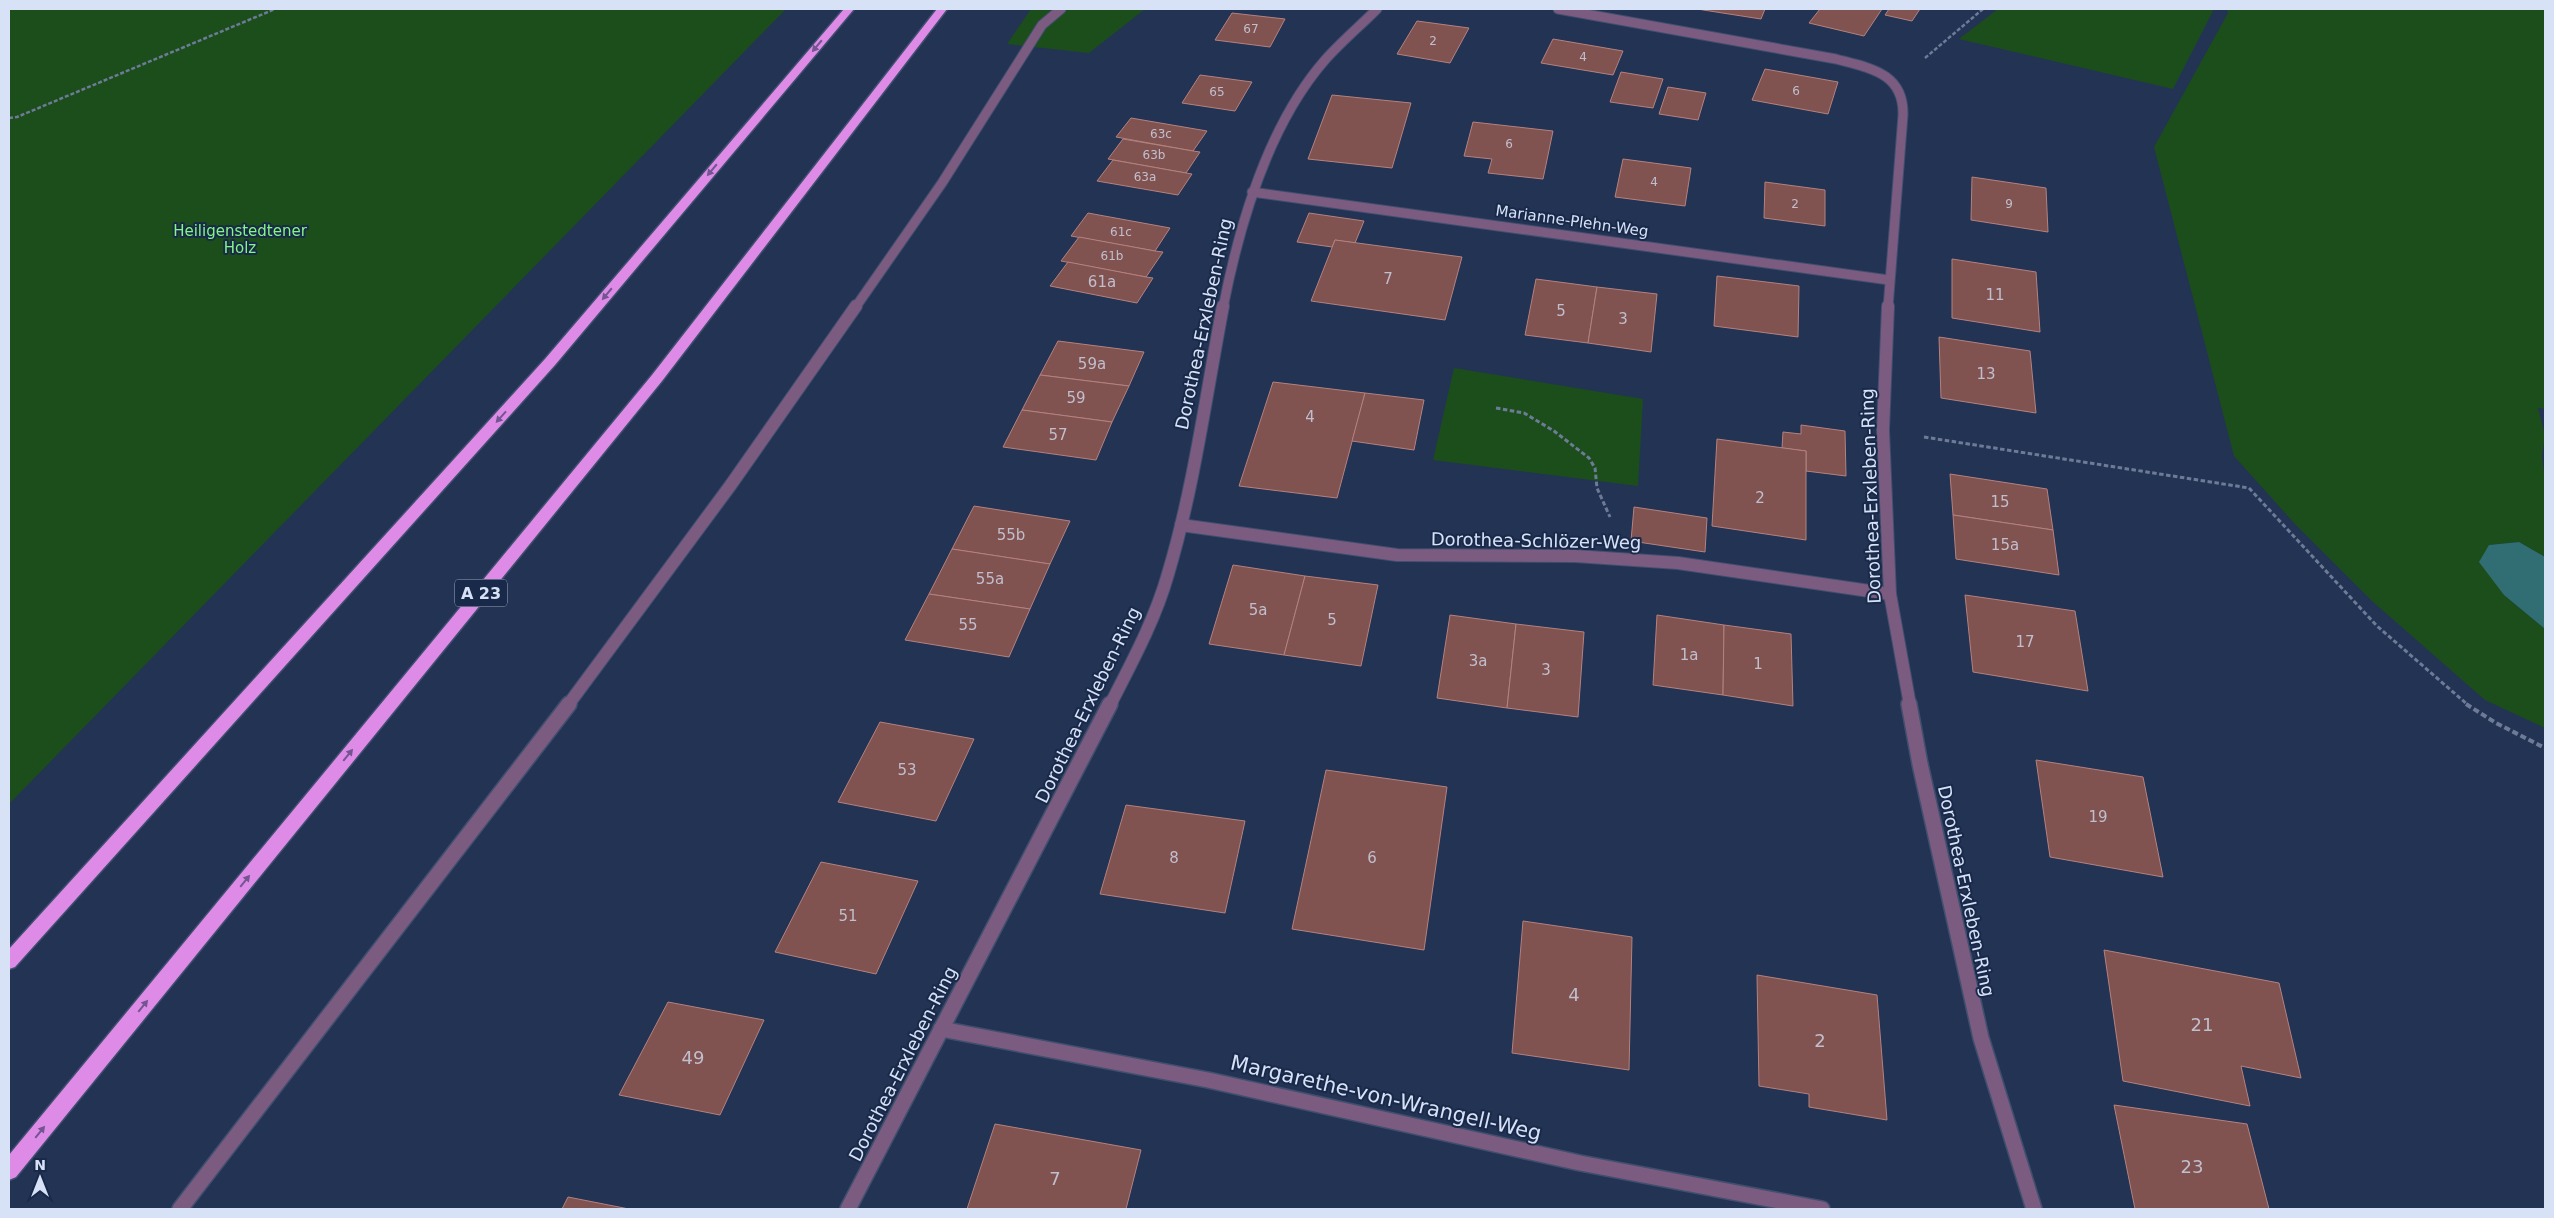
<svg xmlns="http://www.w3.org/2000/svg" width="2554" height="1218" font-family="'DejaVu Sans',sans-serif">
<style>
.green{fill:#1c4e1c}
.water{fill:#316e73}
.building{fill:#805250;stroke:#b4827f}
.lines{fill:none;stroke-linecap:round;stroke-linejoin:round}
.minor-far2-casing{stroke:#404f6e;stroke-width:11}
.minor-far1-casing{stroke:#404f6e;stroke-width:14}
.minor-casing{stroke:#404f6e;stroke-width:18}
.motorway-casing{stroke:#404f6e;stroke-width:3}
.path-far2{stroke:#6d7b97;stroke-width:2.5;stroke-dasharray:4 2;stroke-linecap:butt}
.path-far1{stroke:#6d7b97;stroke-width:3;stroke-dasharray:4.5 2.5;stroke-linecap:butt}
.path{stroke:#6d7b97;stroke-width:4;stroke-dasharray:6 3;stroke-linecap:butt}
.minor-far2{stroke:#7c5b80;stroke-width:9}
.minor-far1{stroke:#7c5b80;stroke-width:12}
.minor{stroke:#7c5b80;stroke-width:15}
.motorway{fill:#de8be8;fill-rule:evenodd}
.oneway{fill:#725591}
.labels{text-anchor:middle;stroke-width:4;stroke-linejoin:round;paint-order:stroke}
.far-number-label{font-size:12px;fill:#c1becd}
.far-street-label{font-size:15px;fill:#d7e2f7;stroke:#192949}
.far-park-label{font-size:15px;fill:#85f681;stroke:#192949}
.number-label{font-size:15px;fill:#c1becd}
.shield{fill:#192949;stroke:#9eaac3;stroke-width:1}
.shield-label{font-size:16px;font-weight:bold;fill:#d7e2f7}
.street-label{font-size:18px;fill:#d7e2f7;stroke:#192949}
.near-number-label{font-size:18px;fill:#c1becd}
.near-street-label{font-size:21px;fill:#d7e2f7;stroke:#192949}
</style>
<rect width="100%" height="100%" fill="#233354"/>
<g class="green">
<polygon points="9,9 786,9 9,804"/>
<polygon points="1031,9 1145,9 1089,53 1007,44"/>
<polygon points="1998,9 2214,9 2173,89 1959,39"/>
<polygon points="2227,9 2545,9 2545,409 2538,408 2545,435 2542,456 2545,481 2545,557 2519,542 2489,545 2504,595 2545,629 2545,728 2485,700 2372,601 2295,524 2234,456 2154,147 2228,13"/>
<polygon points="1454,368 1643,399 1638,486 1433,460"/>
</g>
<polygon class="water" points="2519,542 2545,557 2545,629 2504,595 2479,562 2489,545"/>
<g class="building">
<polygon points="1697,9 1765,9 1761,19"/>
<polygon points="1820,9 1882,9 1864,36 1809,23"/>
<polygon points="1889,9 1920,9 1912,21 1885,15"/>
<polygon points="1232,13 1285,19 1270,47 1215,40"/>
<polygon points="1417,21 1469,28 1450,63 1397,54"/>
<polygon points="1553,39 1623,51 1613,75 1541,63"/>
<polygon points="1765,69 1838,82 1828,114 1752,100"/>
<polygon points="1621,72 1663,79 1653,108 1610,102"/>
<polygon points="1200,75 1252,82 1235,111 1182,103"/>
<polygon points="1668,87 1706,93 1698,120 1659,114"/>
<polygon points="1332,95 1411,103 1392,168 1308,159"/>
<polygon points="1131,118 1207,131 1193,151 1116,137"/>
<polygon points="1473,122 1553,131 1543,179 1488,173 1492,159 1464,156"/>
<polygon points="1123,139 1193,151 1200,152 1186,173 1108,159"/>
<polygon points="1623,159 1691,168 1685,206 1615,197"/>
<polygon points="1113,160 1186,173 1192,174 1178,195 1097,181"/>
<polygon points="1972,177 2046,188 2048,232 1971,220"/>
<polygon points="1765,182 1825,190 1825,226 1764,218"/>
<polygon points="1088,213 1170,228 1155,251 1071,236"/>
<polygon points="1309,213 1364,221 1355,243 1335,240 1332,247 1297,242"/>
<polygon points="1079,237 1155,251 1163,252 1146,277 1061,261"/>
<polygon points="1335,240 1462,257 1445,320 1311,301"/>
<polygon points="1952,259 2036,272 2040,332 1952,318"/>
<polygon points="1068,262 1146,277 1153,278 1137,303 1050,286"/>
<polygon points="1717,276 1799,286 1798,337 1714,326"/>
<polygon points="1536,279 1597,287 1588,343 1525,335"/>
<polygon points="1597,287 1657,294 1651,352 1588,343"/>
<polygon points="1939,337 2030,351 2036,413 1941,398"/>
<polygon points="1058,341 1144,352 1129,386 1040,375"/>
<polygon points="1040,375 1129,386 1112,422 1022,410"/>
<polygon points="1273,382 1365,393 1337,498 1239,486"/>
<polygon points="1365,393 1424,400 1414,450 1352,441"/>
<polygon points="1022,410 1112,422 1096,460 1003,447"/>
<polygon points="1801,425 1845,431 1846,476 1806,471 1806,451 1782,448 1783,432 1801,434"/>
<polygon points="1717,439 1806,451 1806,540 1712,526"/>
<polygon points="1950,474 2047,489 2053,530 1953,515"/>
<polygon points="974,506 1070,521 1050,564 952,549"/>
<polygon points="1634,507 1707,518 1705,552 1631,541"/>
<polygon points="1953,515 2053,530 2059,575 1956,559"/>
<polygon points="952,549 1050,564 1030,609 929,594"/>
<polygon points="1233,565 1305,576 1284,655 1209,644"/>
<polygon points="1305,576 1378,585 1361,666 1284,655"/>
<polygon points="929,594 1030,609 1009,657 905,640"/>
<polygon points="1965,595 2075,611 2088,691 1973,672"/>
<polygon points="1450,615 1516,624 1507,708 1437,698"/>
<polygon points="1657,615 1724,625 1723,695 1653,685"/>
<polygon points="1516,624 1584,632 1578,717 1507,708"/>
<polygon points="1724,625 1791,634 1793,706 1723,695"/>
<polygon points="880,722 974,739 936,821 838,802"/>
<polygon points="2036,760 2143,777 2163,877 2050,857"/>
<polygon points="1326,770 1447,787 1424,950 1292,929"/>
<polygon points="1126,805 1245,821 1225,913 1100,894"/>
<polygon points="821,862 918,881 876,974 775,952"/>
<polygon points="1523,921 1632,937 1629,1070 1512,1053"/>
<polygon points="2104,950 2279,983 2301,1078 2241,1066 2250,1106 2123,1081"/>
<polygon points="1757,975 1877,995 1887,1120 1809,1107 1809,1094 1759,1086"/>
<polygon points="668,1002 764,1020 720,1115 619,1095"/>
<polygon points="2114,1105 2247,1124 2269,1209 2135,1209"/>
<polygon points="995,1124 1141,1150 1126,1209 967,1209"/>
<polygon points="568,1197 629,1209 562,1209"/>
</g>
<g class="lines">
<g class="minor-far2-casing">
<g id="minor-far2">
<path d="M 1558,9 L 1836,59 C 1870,68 1904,73 1903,115 L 1888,308"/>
<polyline points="1252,192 1889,280"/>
<polyline points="855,308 942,183 1042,25 1061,9"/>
<path d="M 1223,308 C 1239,226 1269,124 1325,60 C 1341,42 1360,26 1377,9"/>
</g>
</g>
<g class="minor-far1-casing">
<g id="minor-far1">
<polyline points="1888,306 1883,430 1890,594 1910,705"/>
<polyline points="1181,525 1397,555 1575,556 1678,563 1890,594"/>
<polyline points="568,705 730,486 856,306"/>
<path d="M 1110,705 C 1132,662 1155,620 1168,574 C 1194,487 1206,395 1223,306"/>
</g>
</g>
<g class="minor-casing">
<g id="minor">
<polyline points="1909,704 1920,764 1981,1038 2034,1209"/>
<polyline points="941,1029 1208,1080 1580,1163 1822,1209"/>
<polyline points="180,1209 569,704"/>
<polyline points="848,1209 1110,704"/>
</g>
</g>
<g class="motorway-casing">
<g id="motorway">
<polygon points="844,9 854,9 555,365 15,967 9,969 9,949 545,359"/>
<polygon points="937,9 947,9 662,381 16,1177 9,1180 9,1155 652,375"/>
</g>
</g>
<g class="path-far2">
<polyline points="1925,58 1983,9"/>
<polyline points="9,118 17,117 275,9"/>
</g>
<g class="path-far1">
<polyline points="1496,408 1524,413 1554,431 1589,458 1595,468 1597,488 1610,517"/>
<polyline points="1924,437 2249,488 2377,626 2468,705"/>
</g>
<polyline class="path" points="2466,704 2496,723 2545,748"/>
<use href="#minor-far2" class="minor-far2"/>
<use href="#minor-far1" class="minor-far1"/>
<use href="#minor" class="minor"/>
<use href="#motorway" class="motorway"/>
</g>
<defs><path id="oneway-solid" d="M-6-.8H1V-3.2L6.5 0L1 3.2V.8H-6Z" transform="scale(1.25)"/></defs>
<g class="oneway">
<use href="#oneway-solid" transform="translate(817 46) rotate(130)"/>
<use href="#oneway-solid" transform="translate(712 170) rotate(130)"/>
<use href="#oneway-solid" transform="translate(607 294) rotate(130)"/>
<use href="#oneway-solid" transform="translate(501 417) rotate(132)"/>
<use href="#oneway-solid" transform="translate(348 755) rotate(-51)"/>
<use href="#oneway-solid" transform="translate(245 881) rotate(-51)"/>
<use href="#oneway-solid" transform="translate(143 1006) rotate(-51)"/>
<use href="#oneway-solid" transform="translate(40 1132) rotate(-51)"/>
</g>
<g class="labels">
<g class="far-number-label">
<text x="1251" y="33">67</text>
<text x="1433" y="45">2</text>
<text x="1583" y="61">4</text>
<text x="1796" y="95">6</text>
<text x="1217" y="96">65</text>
<text x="1161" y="138">63c</text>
<text x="1509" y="148">6</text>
<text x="1154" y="159">63b</text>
<text x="1145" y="181">63a</text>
<text x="1654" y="186">4</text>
<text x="1795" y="208">2</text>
<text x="2009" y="208">9</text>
<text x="1121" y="236">61c</text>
<text x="1112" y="260">61b</text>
</g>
<g class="far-street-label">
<text transform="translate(1572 221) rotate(8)" y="5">Marianne-Plehn-Weg</text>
</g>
<g class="far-park-label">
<text x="240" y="236">Heiligenstedtener<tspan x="240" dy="17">Holz</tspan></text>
</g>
<g class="number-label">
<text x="1388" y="284">7</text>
<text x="1102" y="287">61a</text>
<text x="1995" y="300">11</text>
<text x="1561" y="316">5</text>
<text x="1623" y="324">3</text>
<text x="1092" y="369">59a</text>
<text x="1986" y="379">13</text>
<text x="1076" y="403">59</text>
<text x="1310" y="422">4</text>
<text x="1058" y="440">57</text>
<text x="1760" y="503">2</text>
<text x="2000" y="507">15</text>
<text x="1011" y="540">55b</text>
<text x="2005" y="550">15a</text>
<text x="990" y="584">55a</text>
<text x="1258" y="615">5a</text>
<text x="1332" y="625">5</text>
<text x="968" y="630">55</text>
<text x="2025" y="647">17</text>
<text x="1689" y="660">1a</text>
<text x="1478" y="666">3a</text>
<text x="1758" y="669">1</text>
<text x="1546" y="675">3</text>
<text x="907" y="775">53</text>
<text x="2098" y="822">19</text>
<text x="1174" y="863">8</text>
<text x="1372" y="863">6</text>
<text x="848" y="921">51</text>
</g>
<rect class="shield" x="455" y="579.5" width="52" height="27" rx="4"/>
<g class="shield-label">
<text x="481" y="599">A 23</text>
</g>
<g class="street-label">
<text transform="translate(1204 324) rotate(-78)" y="6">Dorothea-Erxleben-Ring</text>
<text transform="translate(1871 496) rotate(-92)" y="6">Dorothea-Erxleben-Ring</text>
<text transform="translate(1536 541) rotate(1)" y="6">Dorothea-Schlözer-Weg</text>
<text transform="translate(1088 705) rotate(-64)" y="6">Dorothea-Erxleben-Ring</text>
<text transform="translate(1966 891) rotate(78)" y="6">Dorothea-Erxleben-Ring</text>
<text transform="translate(903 1064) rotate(-63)" y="6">Dorothea-Erxleben-Ring</text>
</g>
<g class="near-number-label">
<text x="1574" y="1001">4</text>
<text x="2202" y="1031">21</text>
<text x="1820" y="1047">2</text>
<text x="693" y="1064">49</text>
<text x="2192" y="1173">23</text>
<text x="1055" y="1185">7</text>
</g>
<g class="near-street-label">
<text transform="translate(1386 1098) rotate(13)" y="7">Margarethe-von-Wrangell-Weg</text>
</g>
</g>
<rect width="2554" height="1218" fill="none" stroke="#d7e2f7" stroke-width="20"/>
<g transform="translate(40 1178)" stroke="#192949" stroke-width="4" paint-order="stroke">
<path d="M0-4L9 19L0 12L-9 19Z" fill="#d7e2f7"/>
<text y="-8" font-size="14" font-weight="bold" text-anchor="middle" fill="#d7e2f7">N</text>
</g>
</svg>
